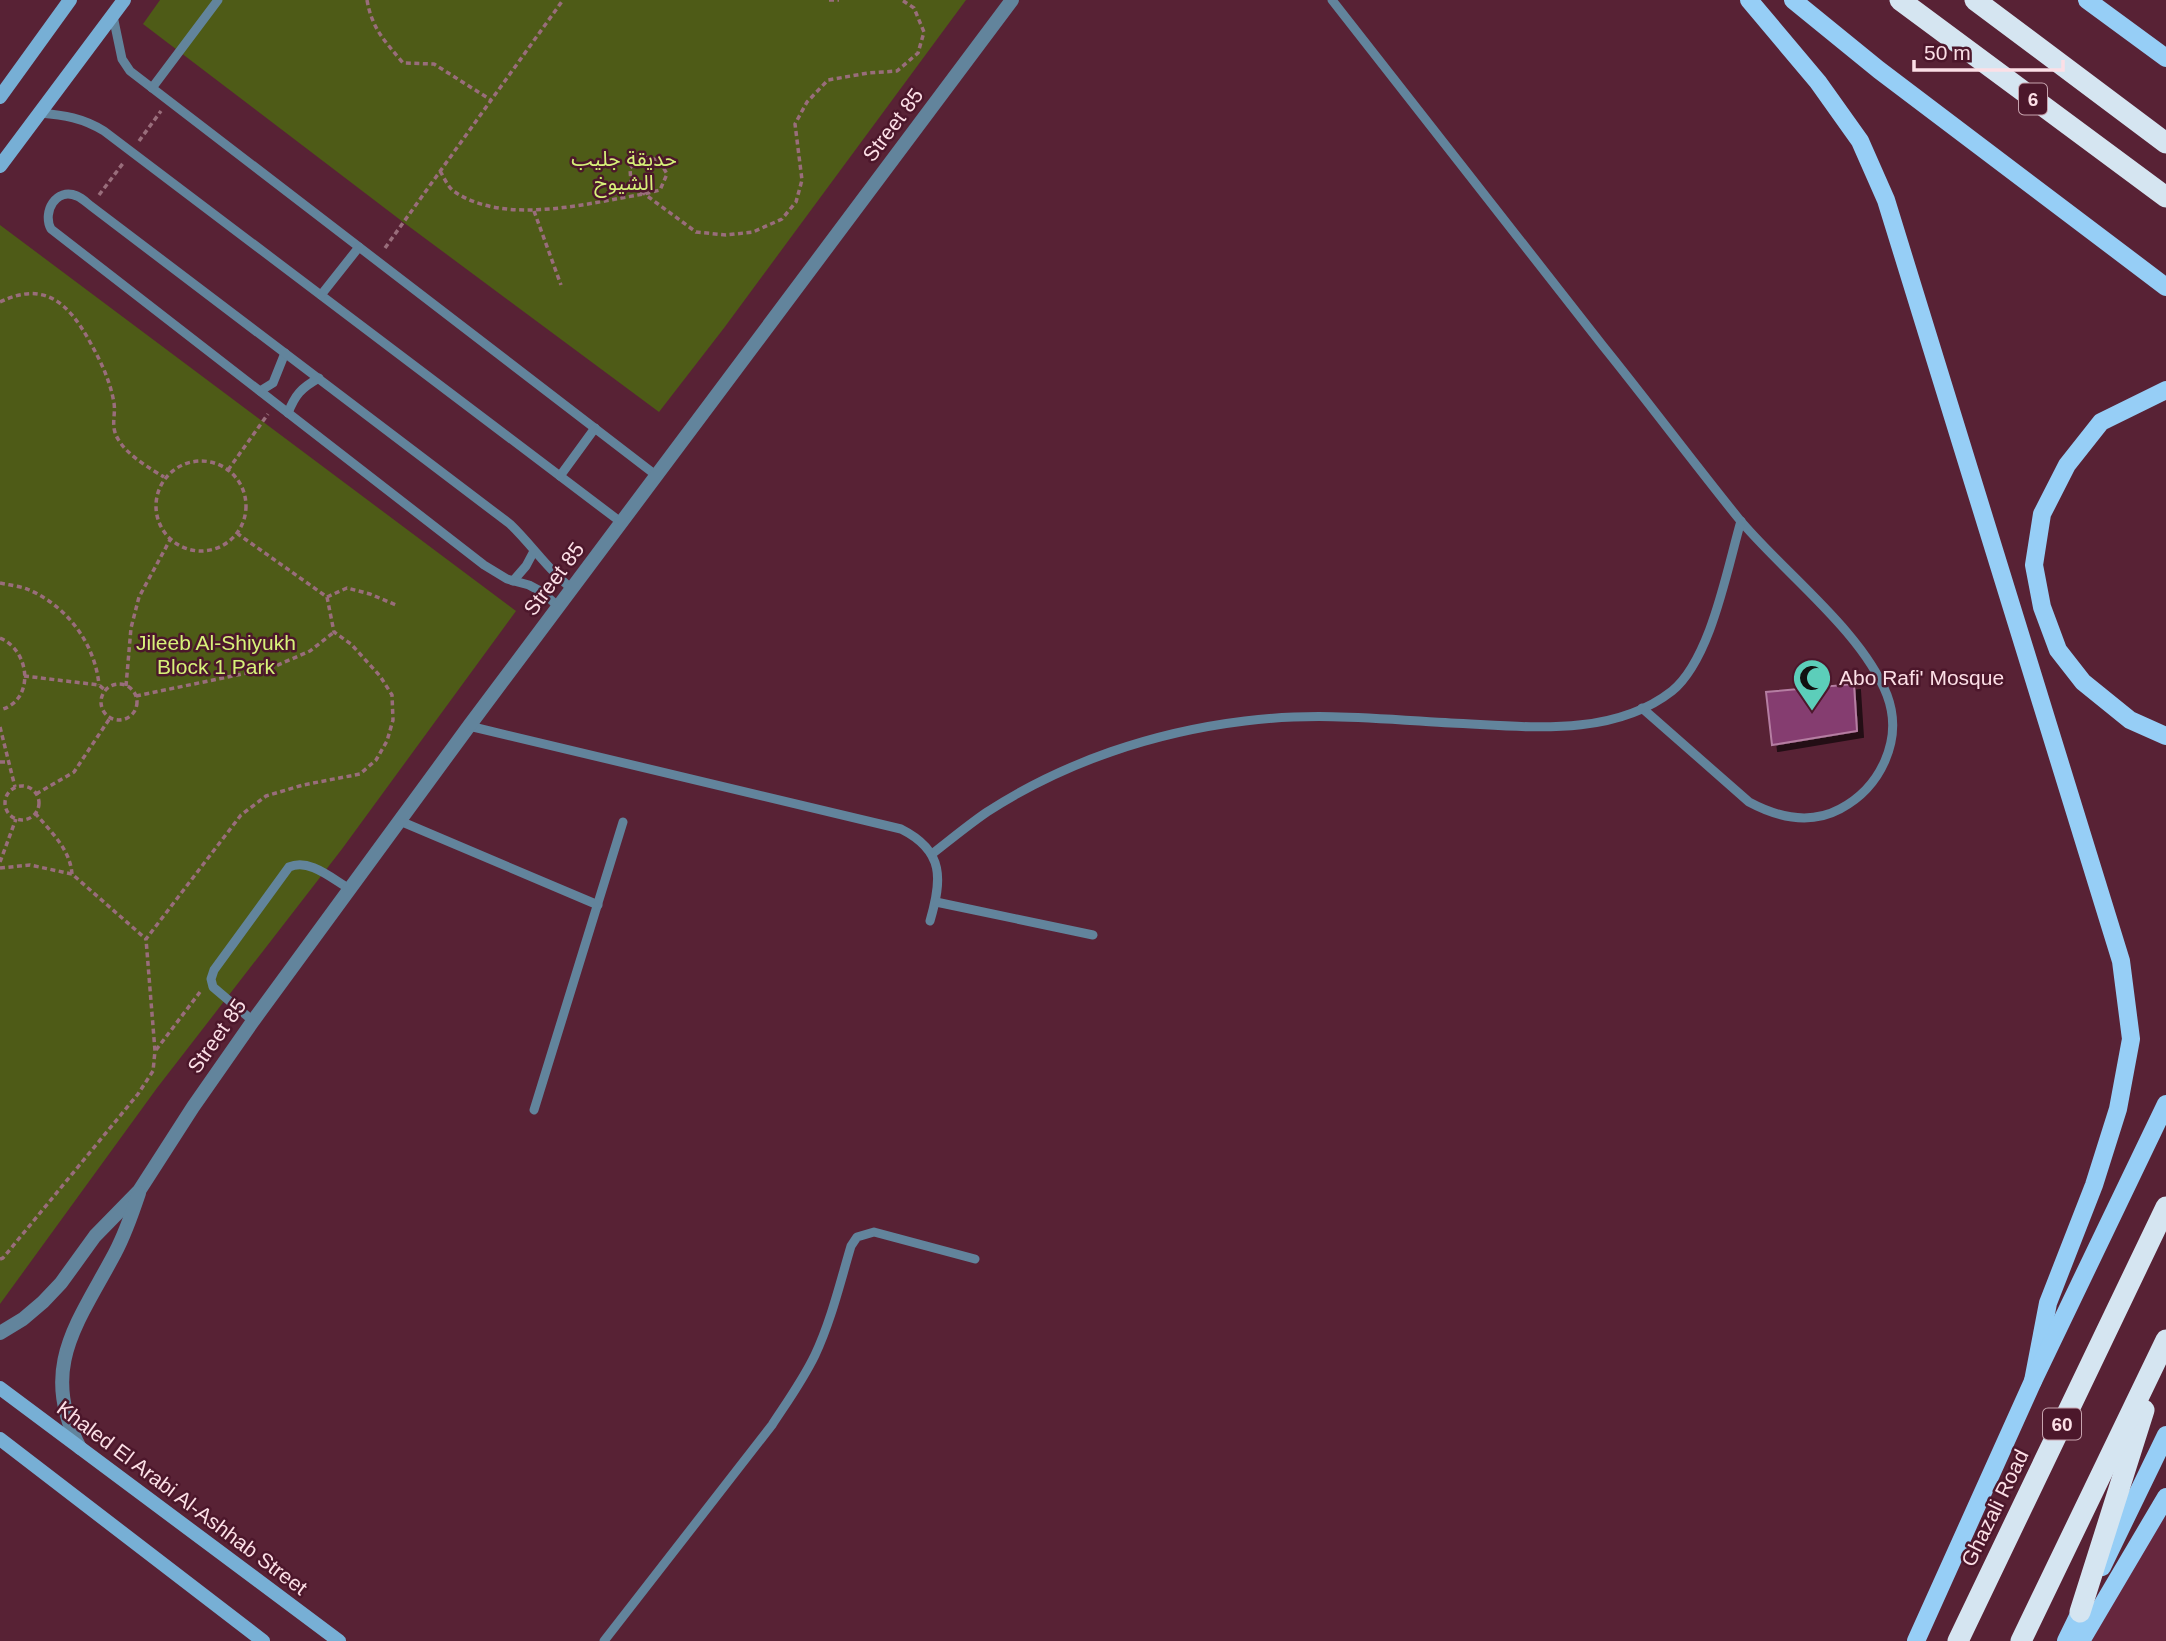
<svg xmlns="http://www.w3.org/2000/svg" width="2166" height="1641" font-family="Helvetica,'Noto Sans Arabic',sans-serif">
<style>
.built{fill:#66273e}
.green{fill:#4e5b17}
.building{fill:#853c70;stroke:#b57ea2;stroke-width:2;filter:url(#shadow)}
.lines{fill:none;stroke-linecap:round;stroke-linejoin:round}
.path{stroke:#996d7b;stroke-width:3.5;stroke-dasharray:5 3.5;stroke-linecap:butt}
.lane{stroke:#62849c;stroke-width:9}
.street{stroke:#62849c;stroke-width:14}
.secondary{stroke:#77afd5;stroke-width:14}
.primary{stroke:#96cef6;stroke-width:18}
.highway{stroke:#d5e5f1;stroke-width:21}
.labels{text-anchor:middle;stroke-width:5;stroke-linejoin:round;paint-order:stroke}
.shield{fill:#4c172b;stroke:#c7a3ae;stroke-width:2}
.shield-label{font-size:19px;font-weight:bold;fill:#fcdfe6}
.street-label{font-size:21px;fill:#fcdfe6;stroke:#4c172b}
.park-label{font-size:21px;fill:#d7f179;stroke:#4c172b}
.poi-label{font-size:21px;fill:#fcdfe6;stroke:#4c172b;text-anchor:start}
</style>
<defs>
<filter id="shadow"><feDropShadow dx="6" dy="6" stdDeviation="0" flood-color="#0009"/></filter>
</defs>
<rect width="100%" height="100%" fill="#582235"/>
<polygon class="built" points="2166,1497 2166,1641 2081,1641"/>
<g class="green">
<polygon points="160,0 966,0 724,328 659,412 403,222 143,24"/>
<polygon points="0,225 516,611 342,849 157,1088 0,1304"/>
</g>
<polygon class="building" points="1854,684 1857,731 1772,745 1766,692"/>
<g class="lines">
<g class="path">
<path d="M 367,0 C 372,29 385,41 403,63 L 434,64 L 491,100"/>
<polyline points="829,0 839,0"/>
<polyline points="139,141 161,111"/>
<path d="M 440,171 C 444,177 448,188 455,192 C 506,226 588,203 644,194 L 660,190 L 667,174 L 659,160 L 643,157 L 630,168 L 631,184 L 696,232 L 726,235 L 753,232 L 782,219 L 796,202 L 802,180 L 795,124 L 807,102 L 828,80 L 868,73 L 897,71 L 918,53 L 924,32 L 914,8 L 902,0"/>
<polyline points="99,195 124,162"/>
<polyline points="534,211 561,285"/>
<polyline points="385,248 563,0"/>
<path d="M 0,302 C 45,280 69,304 90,342 C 101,362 110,380 114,403 C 116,416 110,426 118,439 C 127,455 149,468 164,477"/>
<circle cx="201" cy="506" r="45"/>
<polyline points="228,470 268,414"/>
<path d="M 0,583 C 9,585 19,586 27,589 C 66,605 95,643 99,685"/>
<polyline points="327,597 347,588 370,594 396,605"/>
<path d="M 0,638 C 31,651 35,701 0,710"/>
<polyline points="24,676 99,685 106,691"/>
<circle cx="119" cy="702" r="18"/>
<polyline points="126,686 131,628 139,597 171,538"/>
<polyline points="136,696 271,668 310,651 334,632"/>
<polyline points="0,727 15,787"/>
<polyline points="0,762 9,762"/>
<circle cx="22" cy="803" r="17"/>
<polyline points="36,794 74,772 110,718"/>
<path d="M 35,813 C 51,832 70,849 72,874"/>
<polyline points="0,862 16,819"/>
<polyline points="0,868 30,865 72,874 146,939"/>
<polyline points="156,1050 200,992"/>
<polyline points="0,1259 3,1258 138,1094 153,1071 155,1051 146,939 241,815 266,796 303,785 360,774 376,760 387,741 393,720 392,695 380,676 351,644 334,632 327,597 238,534"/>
</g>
<g class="lane">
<path d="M 1332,0 C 1422,115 1513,231 1603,346 C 1649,403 1693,462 1739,519 C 1783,572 1862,631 1887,695 C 1904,740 1880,788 1840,809 C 1810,825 1777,817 1749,802 L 1642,708"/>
<polyline points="113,16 122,59 130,71 657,476"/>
<polyline points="152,88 218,0"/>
<path d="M 40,113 C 64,115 83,118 104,131 L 622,523"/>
<polyline points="321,295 359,247"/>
<polyline points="260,391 273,383 285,353"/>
<path d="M 288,413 C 295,395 301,388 319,378"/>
<polyline points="560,476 595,428"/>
<polyline points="513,581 526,566 534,551"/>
<path d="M 559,607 L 542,592 L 529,585 L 507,579 L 484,565 L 51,229 C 42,212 56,187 77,196 C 82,198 87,203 91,206 L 510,524 C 532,545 548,570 572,589"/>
<path d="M 469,726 L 901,829 C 945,851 942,880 930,921"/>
<polyline points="400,821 598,905"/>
<path d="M 932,854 C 950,840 968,825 987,812 C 1064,762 1154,732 1245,721 C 1313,712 1383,719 1451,723 C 1523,726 1611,739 1672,691 C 1711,659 1727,569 1741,521"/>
<polyline points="936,902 1093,935"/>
<path d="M 253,1021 L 213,987 L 211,979 L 214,970 L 289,867 C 310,858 332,879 350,889"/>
<polyline points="534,1110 623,822"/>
<path d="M 604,1641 L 772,1425 C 787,1402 803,1380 815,1355 C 831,1321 840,1283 851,1246 L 857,1237 L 874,1232 L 975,1259"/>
</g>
<g class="street">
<polyline points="0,1333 23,1319 43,1302 61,1283 95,1236 139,1191 193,1107 253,1021 469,726 1012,0"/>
<path d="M 80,1448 C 38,1368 78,1323 115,1253 C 125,1234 132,1214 139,1193"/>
</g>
<g class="secondary">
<polyline points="0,97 70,0"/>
<polyline points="0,166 124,0"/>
<polyline points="0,1388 339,1641"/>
<polyline points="0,1439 263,1641"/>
</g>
<g class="primary">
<polyline points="1749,0 1818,82 1860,141 1886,200 2121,961 2131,1039 2118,1109 2094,1185 2048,1303 2033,1381"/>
<polyline points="1793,0 1879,70 2166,287"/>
<polyline points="2087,0 2166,58"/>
<polyline points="2166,390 2101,422 2067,465 2042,514 2034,565 2042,607 2058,650 2083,682 2130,720 2166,736"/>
<polyline points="2102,1567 2166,1435"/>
<polyline points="1916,1641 2033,1381 2166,1104"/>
<polyline points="2066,1641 2085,1602"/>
<polyline points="2081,1641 2166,1497"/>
</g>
<g class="highway">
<polyline points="1900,0 2166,197"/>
<polyline points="1975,0 2166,143"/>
<polyline points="2080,1612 2144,1410"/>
<polyline points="1958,1641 2166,1207"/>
<polyline points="2021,1641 2166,1340"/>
</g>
</g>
<defs>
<g id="mosque-pin" transform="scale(2.0125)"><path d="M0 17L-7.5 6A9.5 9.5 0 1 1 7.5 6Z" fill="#5cceba" stroke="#4c172b"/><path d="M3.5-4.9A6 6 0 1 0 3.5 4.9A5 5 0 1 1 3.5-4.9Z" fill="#111"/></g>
</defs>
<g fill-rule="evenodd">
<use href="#mosque-pin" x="1812" y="678"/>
</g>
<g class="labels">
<g class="shield">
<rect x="2019" y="83.5" width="28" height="31" rx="5"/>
<rect x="2043" y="1408.5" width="38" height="31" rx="5"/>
</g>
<g class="shield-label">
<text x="2033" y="106">6</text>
<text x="2062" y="1431">60</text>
</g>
<g class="street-label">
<text transform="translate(893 125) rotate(-53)" y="7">Street 85</text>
<text transform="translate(554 579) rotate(-53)" y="7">Street 85</text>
<text transform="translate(217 1036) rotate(-55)" y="7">Street 85</text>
<text transform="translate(182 1498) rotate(37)" y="7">Khaled El Arabi Al-Ashhab Street</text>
<text transform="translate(1995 1508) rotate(-64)" y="7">Ghazali Road</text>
</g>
<g class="park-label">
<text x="624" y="166">حديقة جليب<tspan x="624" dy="24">الشيوخ</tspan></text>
<text x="216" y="650">Jileeb Al-Shiyukh<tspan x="216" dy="24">Block 1 Park</tspan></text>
</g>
<g class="poi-label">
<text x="1839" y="685">Abo Rafi' Mosque</text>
</g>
</g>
<path d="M1914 60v10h149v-10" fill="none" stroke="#fcdfe6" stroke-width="3.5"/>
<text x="1924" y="60" font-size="21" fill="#fcdfe6" stroke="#4c172b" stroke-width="5" paint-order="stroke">50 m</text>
</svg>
